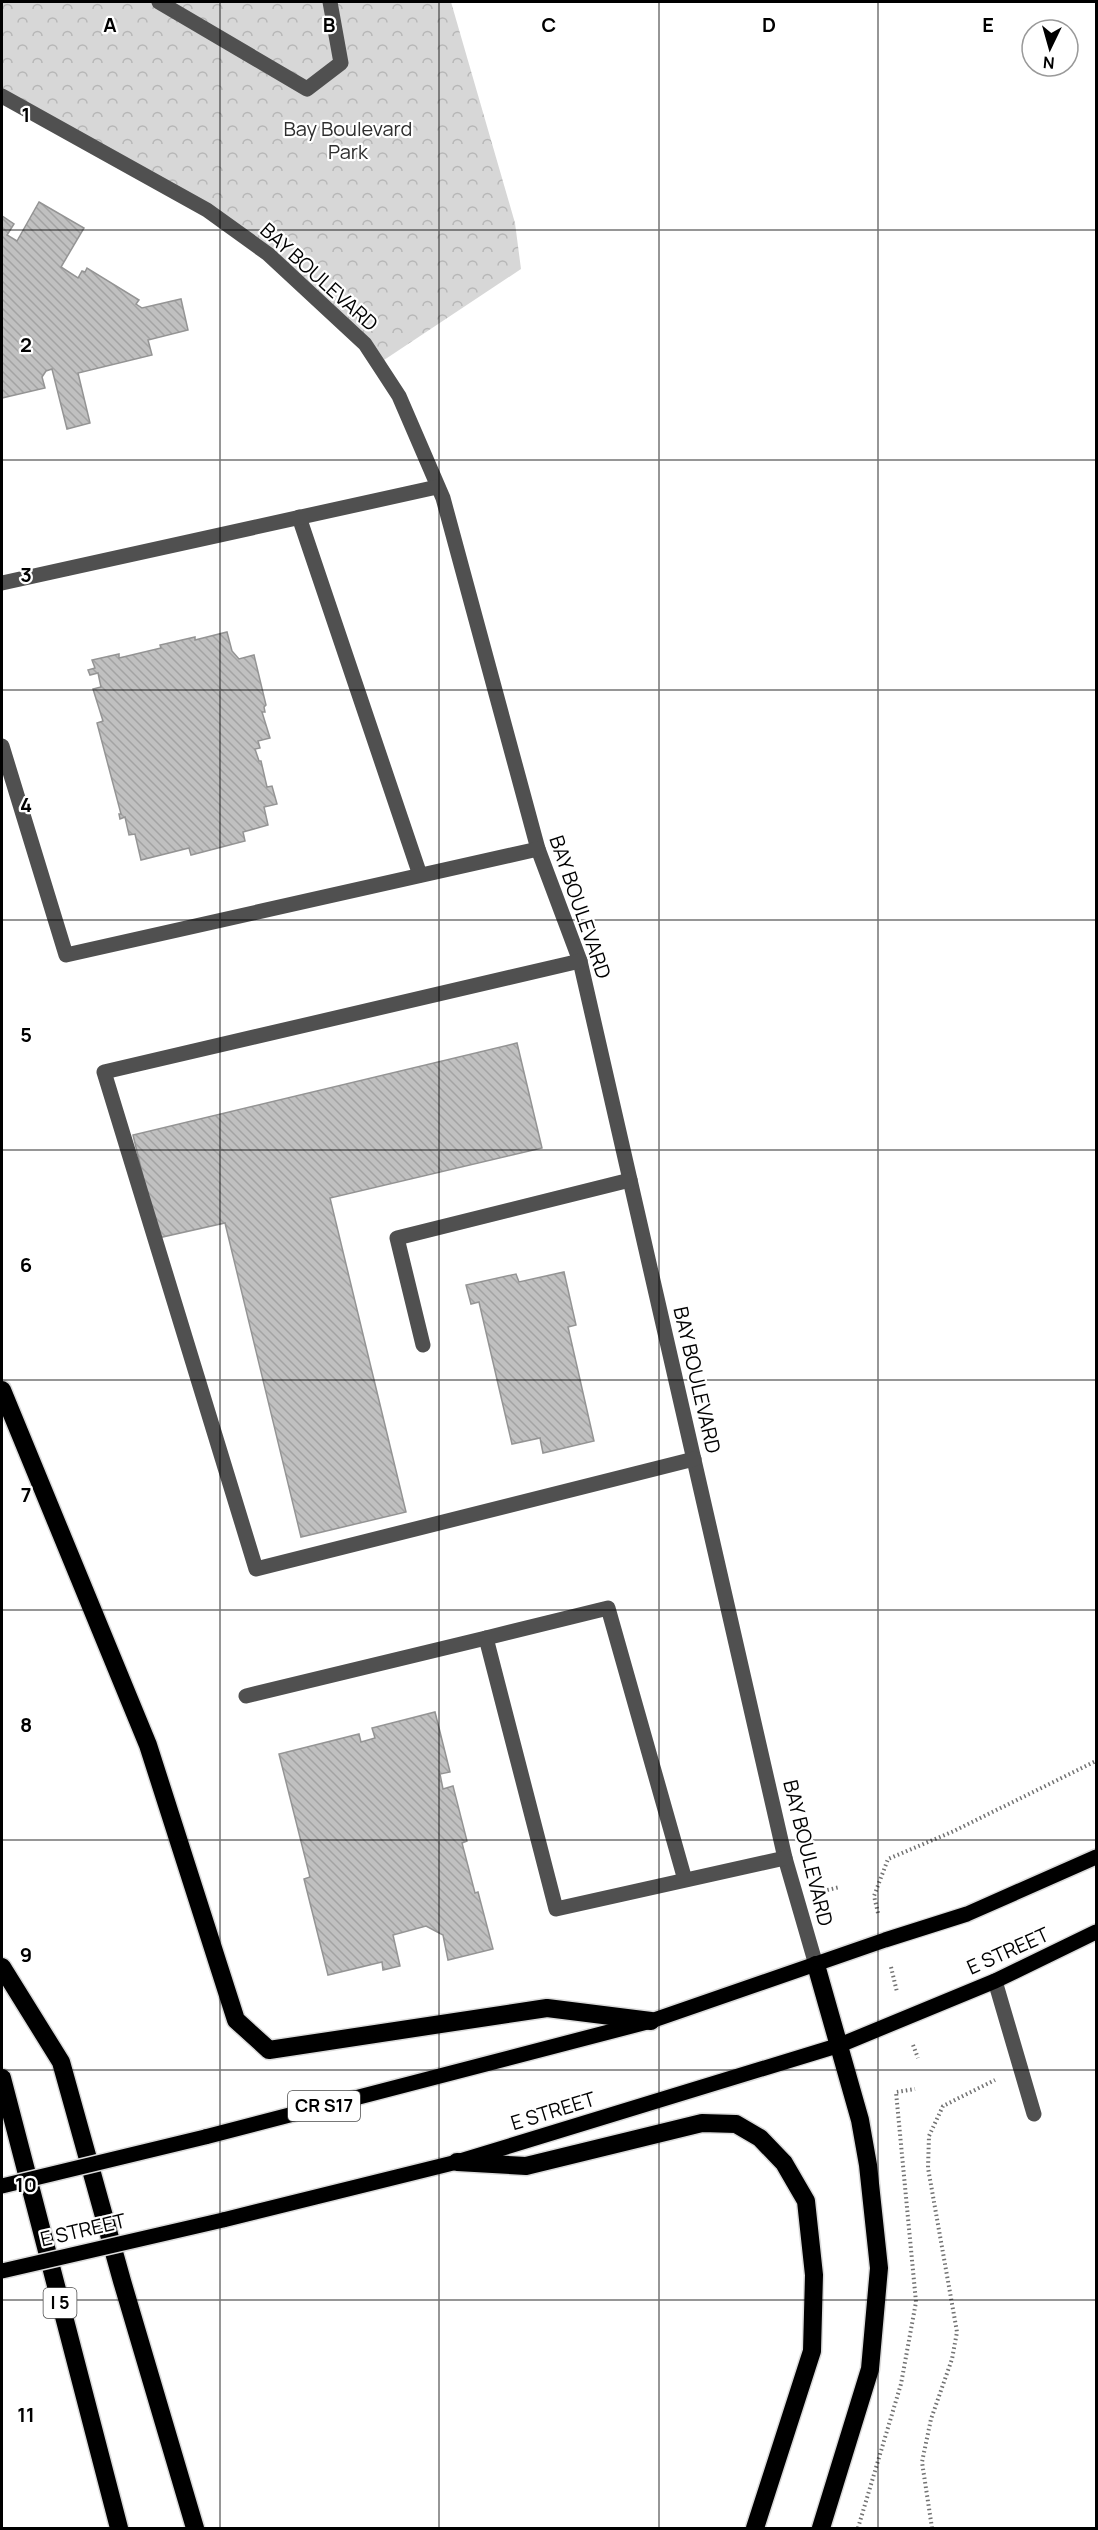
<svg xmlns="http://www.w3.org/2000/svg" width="1098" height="2530" font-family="Manrope,sans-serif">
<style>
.park{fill:url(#park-crowns)}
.building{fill:url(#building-back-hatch);stroke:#949494;stroke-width:1.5}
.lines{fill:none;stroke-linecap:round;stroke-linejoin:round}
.major-casing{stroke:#dbdbdb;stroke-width:18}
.highway-casing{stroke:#dbdbdb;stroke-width:21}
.path{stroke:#727272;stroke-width:4;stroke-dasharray:1.5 3;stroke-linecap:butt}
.minor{stroke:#505050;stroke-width:15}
.major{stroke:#000;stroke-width:15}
.highway{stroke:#000;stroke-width:18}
.major-bridge-casing{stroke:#dbdbdb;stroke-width:18;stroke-linecap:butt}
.major-bridge{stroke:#000;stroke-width:15}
.grid{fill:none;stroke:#000;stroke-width:1.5;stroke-opacity:0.55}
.labels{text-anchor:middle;stroke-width:4.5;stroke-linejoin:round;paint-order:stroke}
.shield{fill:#fff;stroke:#4c4c4c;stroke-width:1.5}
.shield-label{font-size:18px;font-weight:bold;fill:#000}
.park-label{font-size:20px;fill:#2e2e2e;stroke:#fff}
.street-label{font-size:20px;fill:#000;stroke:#fff}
.grid-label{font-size:20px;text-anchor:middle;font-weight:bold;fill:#000;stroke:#fff;stroke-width:4.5;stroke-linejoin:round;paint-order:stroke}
</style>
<defs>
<pattern id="park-crowns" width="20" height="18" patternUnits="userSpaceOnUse" patternTransform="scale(1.5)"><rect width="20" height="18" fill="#d7d7d7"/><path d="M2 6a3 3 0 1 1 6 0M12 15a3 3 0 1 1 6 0" fill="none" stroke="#b7b7b7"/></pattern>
<pattern id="building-back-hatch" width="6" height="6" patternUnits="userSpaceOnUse" patternTransform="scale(1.5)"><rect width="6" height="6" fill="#c0c0c0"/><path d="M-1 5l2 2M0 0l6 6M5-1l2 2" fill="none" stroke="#a3a3a3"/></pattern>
</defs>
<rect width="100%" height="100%" fill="#fff"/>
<polygon class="park" points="2,2 451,2 515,223 521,269 378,364 251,241 2,99"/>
<g class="building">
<polygon points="39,202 84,228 61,267 78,278 82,271 85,272 87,268 139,300 136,304 142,308 181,299 188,330 148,340 152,355 78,373 90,423 67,429 52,369 46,371 42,377 45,388 2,398 2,216 14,224 7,235 17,241"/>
<polygon points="227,632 232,651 239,659 254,655 266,705 264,707 265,712 262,712 270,738 258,741 260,748 255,749 259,761 261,761 267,787 272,786 277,804 264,807 268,825 243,832 245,841 191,855 189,848 141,860 135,834 129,835 125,817 120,819 119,814 121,814 97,723 103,721 93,689 101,687 98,673 90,675 88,670 95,668 92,660 119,654 119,658 161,648 160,645 195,637 195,640"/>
<polygon points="517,1043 542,1148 330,1198 406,1512 301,1537 225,1223 158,1238 133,1135"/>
<polygon points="564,1272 576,1325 568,1327 594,1441 543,1453 540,1438 512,1444 479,1302 471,1304 466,1285 516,1274 519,1282"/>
<polygon points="435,1712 450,1772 440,1774 443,1789 453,1786 467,1841 462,1843 475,1893 478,1892 493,1949 448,1960 443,1935 426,1926 393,1935 400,1966 383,1970 382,1962 328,1975 304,1879 310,1877 279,1754 359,1734 361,1742 375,1738 372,1728"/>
</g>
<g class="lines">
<g class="major-casing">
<g id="major">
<polyline points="205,2137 651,2021 885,1940 967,1914 1096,1857"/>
<polyline points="223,2220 457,2162 840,2045 995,1981 1096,1932"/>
</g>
</g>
<g class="highway-casing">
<g id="highway">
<polyline points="2,1390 148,1745 236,2020 269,2050 547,2008 651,2021"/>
<polyline points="816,1965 860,2120 868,2165 879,2268 870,2369 821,2528"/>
<polyline points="2,1967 61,2062 122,2281 195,2528"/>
<polyline points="2,2078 119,2528"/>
<polyline points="457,2162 526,2166 702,2123 736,2124 760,2138 784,2163 806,2201 814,2275 812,2351 755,2528"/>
</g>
</g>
<g class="path">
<polyline points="823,1891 840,1887"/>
<polyline points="878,1913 874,1896 888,1859 954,1831 1096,1761"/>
<polyline points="891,1967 897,1992"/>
<polyline points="913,2045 918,2058"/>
<polyline points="858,2528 901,2384 916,2302 896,2092 915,2089"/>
<polyline points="932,2528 922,2462 931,2419 952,2359 957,2332 928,2168 929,2136 943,2106 995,2080"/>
</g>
<g class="minor">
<polyline points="159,2 307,89 341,63 330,2"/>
<polyline points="2,96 207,210 268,254 365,344 384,373 399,396 443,498 538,849 580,961 785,1858 816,1965"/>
<polyline points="299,517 420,875"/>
<polyline points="2,583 437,487"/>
<polyline points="2,746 66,955 538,849"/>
<polyline points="580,961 104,1072 256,1569 694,1459"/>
<polyline points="423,1345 397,1238 630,1180"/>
<polyline points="246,1696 486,1638"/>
<polyline points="685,1880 608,1608 486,1638 556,1909 785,1858"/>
<polyline points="995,1981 1034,2114"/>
</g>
<use href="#major" class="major"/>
<use href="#highway" class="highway"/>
<g class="major-bridge-casing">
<g id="major-bridge">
<polyline points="2,2186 205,2137"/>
<polyline points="2,2271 223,2220"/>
</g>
</g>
<use href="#major-bridge" class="major-bridge"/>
</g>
<path class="grid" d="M 220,2 L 220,2528M 439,2 L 439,2528M 659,2 L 659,2528M 878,2 L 878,2528M 2,230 L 1096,230M 2,460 L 1096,460M 2,690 L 1096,690M 2,920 L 1096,920M 2,1150 L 1096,1150M 2,1380 L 1096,1380M 2,1610 L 1096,1610M 2,1840 L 1096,1840M 2,2070 L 1096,2070M 2,2300 L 1096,2300"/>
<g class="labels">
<g class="shield">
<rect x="288" y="2091" width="72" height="30" rx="4.5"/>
<rect x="43.5" y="2288" width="33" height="30" rx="4.5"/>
</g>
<g class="shield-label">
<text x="324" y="2112">CR S17</text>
<text x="60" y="2309">I 5</text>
</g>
<g class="park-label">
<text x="348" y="136">Bay Boulevard<tspan x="348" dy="23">Park</tspan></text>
</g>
<g class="street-label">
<text transform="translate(319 277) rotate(42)" y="7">BAY BOULEVARD</text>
<text transform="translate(580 907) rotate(71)" y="7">BAY BOULEVARD</text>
<text transform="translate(697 1380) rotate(77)" y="7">BAY BOULEVARD</text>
<text transform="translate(808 1853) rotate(76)" y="7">BAY BOULEVARD</text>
<text transform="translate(1008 1951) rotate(-24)" y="7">E STREET</text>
<text transform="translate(553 2111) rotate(-17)" y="7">E STREET</text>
<text transform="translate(83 2230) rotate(-13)" y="7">E STREET</text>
</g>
</g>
<g class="grid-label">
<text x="110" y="32">A</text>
<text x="329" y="32">B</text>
<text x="549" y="32">C</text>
<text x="769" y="32">D</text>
<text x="988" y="32">E</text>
<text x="26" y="122">1</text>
<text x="26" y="352">2</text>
<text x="26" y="582">3</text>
<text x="26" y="812">4</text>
<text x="26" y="1042">5</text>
<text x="26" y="1272">6</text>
<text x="26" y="1502">7</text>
<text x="26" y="1732">8</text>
<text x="26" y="1962">9</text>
<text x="26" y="2192">10</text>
<text x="26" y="2422">11</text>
</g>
<rect width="1098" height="2530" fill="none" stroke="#000000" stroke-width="6"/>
<g transform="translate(1050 48) rotate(185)"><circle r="28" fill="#ffffff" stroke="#999999" stroke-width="1.5"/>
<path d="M0-4.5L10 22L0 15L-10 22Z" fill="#000000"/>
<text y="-9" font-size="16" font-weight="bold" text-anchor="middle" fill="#000000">N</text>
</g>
</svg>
